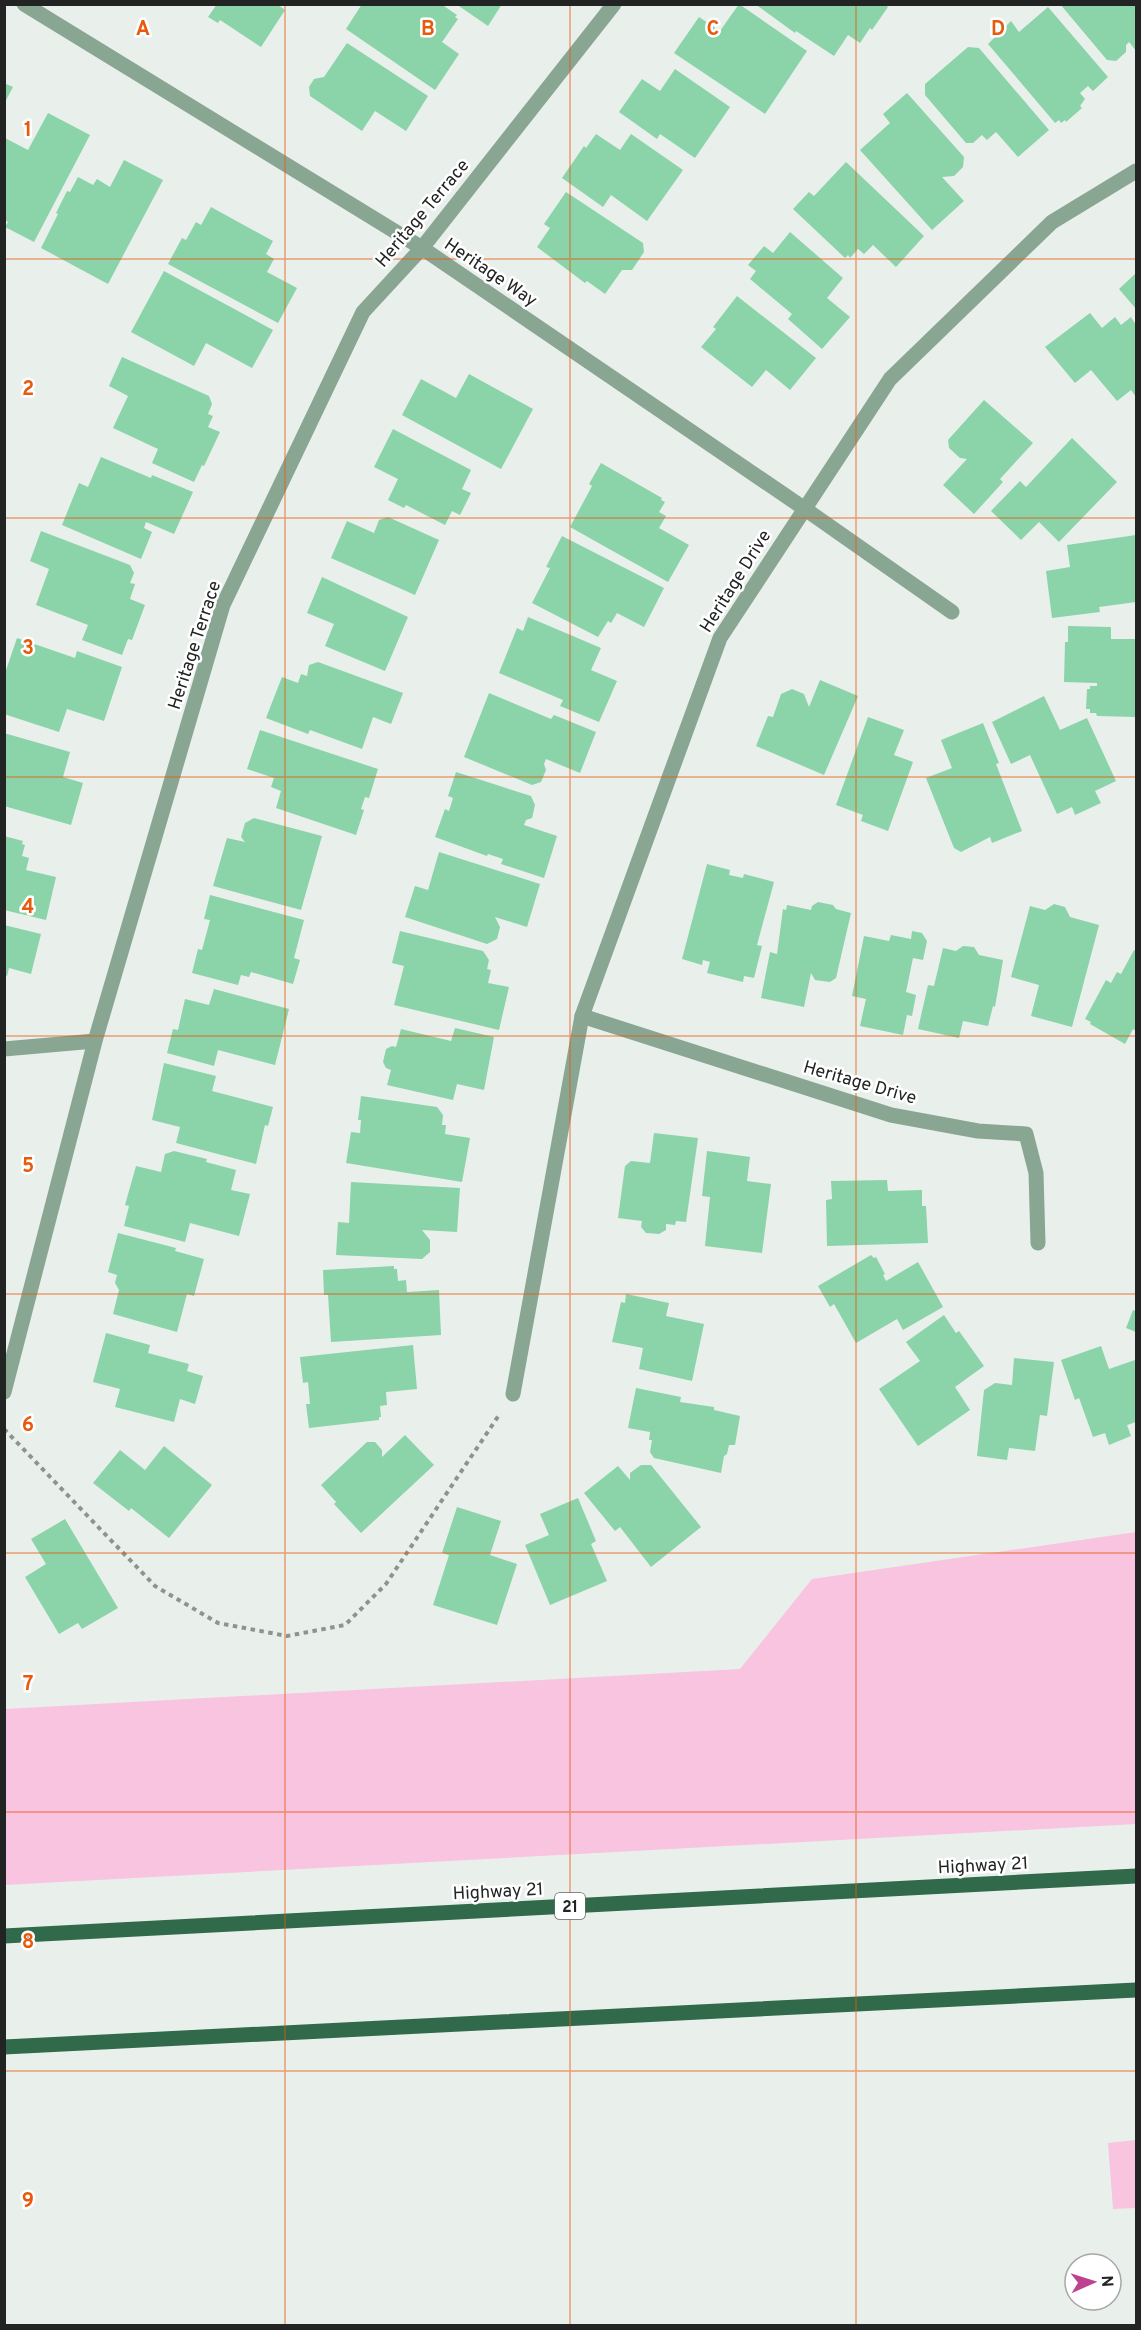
<svg xmlns="http://www.w3.org/2000/svg" width="1141" height="2330" font-family="Overpass,sans-serif">
<style>
.green{fill:#f8c4df}
.building{fill:#8bd3a8}
.lines{fill:none;stroke-linecap:round;stroke-linejoin:round}
.path{stroke:#8e9390;stroke-width:4;stroke-dasharray:4.5 4.5;stroke-linecap:butt}
.minor{stroke:#89a693;stroke-width:15}
.major{stroke:#306a4a;stroke-width:15}
.grid{fill:none;stroke:#e8590c;stroke-width:1.5;stroke-opacity:0.55}
.labels{text-anchor:middle;stroke-width:5;stroke-linejoin:round;paint-order:stroke}
.shield{fill:#fff;stroke:#646665;stroke-width:1.5}
.shield-label{font-size:16px;font-weight:bold;fill:#222423}
.street-label{font-size:18px;fill:#222423;stroke:#fff}
.grid-label{font-size:20px;text-anchor:middle;font-weight:bold;fill:#e8590c;stroke:#fff;stroke-width:5;stroke-linejoin:round;paint-order:stroke}
</style>
<rect width="100%" height="100%" fill="#e9f0ec"/>
<g class="green">
<polygon points="1136,1532 1136,1824 5,1885 5,1709 740,1669 812,1579"/>
<polygon points="1136,2140 1136,2208 1113,2209 1108,2143"/>
</g>
<g class="building">
<polygon points="217,4 277,4 285,10 261,47 220,20 218,23 208,17"/>
<polygon points="362,4 441,4 457,15 455,17 458,19 442,42 459,54 435,90 346,29"/>
<polygon points="456,4 502,4 488,26"/>
<polygon points="739,4 807,51 765,114 674,53 699,17 720,31"/>
<polygon points="755,4 884,4 888,7 872,30 870,28 860,43 848,35 834,56 796,31 795,33"/>
<polygon points="1060,4 1136,4 1136,51 1129,42 1126,45 1126,52 1116,61 1107,60"/>
<polygon points="1048,7 1108,77 1093,91 1088,86 1080,93 1085,99 1080,106 1082,108 1066,122 1065,120 1061,123 1059,120 1055,123 988,44 1011,21 1019,32"/>
<polygon points="347,43 428,96 406,131 375,111 362,131 310,96 309,87 314,79 324,77"/>
<polygon points="968,47 979,48 1049,130 1018,157 996,132 987,140 982,135 973,143 966,143 925,95 925,84"/>
<polygon points="675,69 730,107 695,158 660,134 657,139 619,112 642,79 660,91"/>
<polygon points="4,83 13,87 4,104"/>
<polygon points="907,93 964,157 963,167 954,176 942,177 964,201 932,230 860,150 890,123 883,114"/>
<polygon points="48,113 90,135 34,242 5,227 8,222 5,220 5,138 28,150"/>
<polygon points="596,134 620,150 631,134 683,170 647,221 611,195 603,207 562,178 584,146 586,148"/>
<polygon points="124,160 163,180 108,284 41,248 58,214 56,213 67,191 70,192 78,177 93,185 97,179 110,187"/>
<polygon points="846,162 924,236 896,267 873,245 864,254 858,249 850,258 848,255 845,258 793,209 809,192 814,196"/>
<polygon points="566,192 643,243 644,252 632,270 622,270 605,294 587,281 585,283 537,247 550,228 544,224"/>
<polygon points="211,207 273,241 266,254 274,259 267,272 297,288 278,323 168,264 182,238 186,240 196,222 201,225"/>
<polygon points="790,232 843,278 827,298 850,317 822,349 788,319 792,314 750,279 756,271 748,265 764,246 773,253"/>
<polygon points="164,271 273,330 252,368 206,343 194,366 131,332"/>
<polygon points="1136,273 1136,309 1119,289"/>
<polygon points="737,296 816,358 790,390 766,370 752,387 701,347 716,329 713,327"/>
<polygon points="1090,313 1102,328 1115,317 1121,325 1131,317 1136,325 1136,397 1131,390 1117,401 1091,370 1075,383 1045,347"/>
<polygon points="122,357 209,396 212,404 208,414 213,416 208,427 220,432 204,466 202,465 194,482 152,463 158,449 113,428 128,396 109,386"/>
<polygon points="469,374 533,409 501,469 402,415 421,379 456,398"/>
<polygon points="984,400 1033,443 1000,479 1003,482 974,514 943,485 967,459 960,458 949,448 948,440"/>
<polygon points="393,429 471,470 462,489 471,493 460,515 452,511 445,525 406,505 404,508 388,500 398,479 374,467"/>
<polygon points="1072,438 1117,482 1059,542 1039,522 1021,540 991,511 1020,481 1026,487"/>
<polygon points="101,457 151,478 152,475 193,492 174,534 146,522 144,528 152,532 141,559 62,525 79,483 88,487"/>
<polygon points="601,463 662,498 661,500 665,502 659,512 666,516 659,528 689,545 668,582 570,527 592,486 589,484"/>
<polygon points="388,517 439,540 415,595 331,558 347,521 374,533 379,520"/>
<polygon points="41,531 130,565 134,573 130,583 135,584 130,599 145,605 132,640 128,639 122,655 82,640 88,625 36,605 49,569 30,561"/>
<polygon points="1136,535 1136,602 1099,607 1100,612 1052,618 1046,571 1070,567 1067,545"/>
<polygon points="562,536 664,588 644,627 617,613 611,623 608,621 598,637 532,603 550,568 546,567"/>
<polygon points="322,577 408,617 385,671 325,646 334,624 307,613"/>
<polygon points="528,617 601,648 591,670 617,681 599,722 560,706 563,700 499,673 517,628 523,631"/>
<polygon points="1068,626 1111,627 1111,639 1136,639 1136,717 1097,716 1096,713 1090,713 1090,709 1086,709 1087,689 1090,689 1090,686 1097,686 1097,683 1064,682 1065,642 1068,642"/>
<polygon points="17,638 75,658 77,651 122,667 104,721 67,709 59,732 4,714 4,676"/>
<polygon points="318,662 403,693 391,724 373,717 362,749 310,730 308,734 266,718 282,677 298,683 301,674 307,676 309,665"/>
<polygon points="820,680 858,696 824,775 756,746 768,716 773,717 781,694 792,689 804,694 809,707"/>
<polygon points="489,693 551,719 554,715 596,732 580,773 546,759 544,764 546,770 541,782 532,785 464,757"/>
<polygon points="1044,696 1060,730 1087,718 1116,781 1095,791 1101,803 1075,815 1072,807 1057,814 1030,755 1011,764 992,722"/>
<polygon points="868,717 904,730 894,755 913,762 888,831 861,821 863,815 836,805"/>
<polygon points="983,723 999,763 996,764 1022,831 992,843 990,837 961,852 954,848 926,778 952,768 941,740"/>
<polygon points="260,730 378,769 369,798 365,797 361,809 364,810 356,835 276,808 281,791 271,787 274,778 247,769"/>
<polygon points="4,733 70,752 63,777 83,783 71,825 4,806"/>
<polygon points="456,772 531,796 535,805 532,818 526,820 524,825 557,836 544,878 501,864 503,859 488,854 487,856 435,837 445,809 449,811 453,798 448,796"/>
<polygon points="254,818 322,836 301,910 213,886 227,838 245,842 241,837 245,823"/>
<polygon points="4,836 23,841 22,844 25,845 22,856 29,858 26,870 56,877 46,920 4,910"/>
<polygon points="439,852 540,884 527,927 495,917 500,927 497,939 487,944 405,917 415,886 428,890"/>
<polygon points="707,864 730,870 729,875 743,878 744,874 774,882 757,945 762,946 754,978 744,976 743,982 707,973 710,962 703,960 702,965 682,959"/>
<polygon points="210,895 304,920 294,958 300,960 293,984 251,972 249,977 241,975 238,985 192,973 198,949 202,950 210,920 204,919"/>
<polygon points="818,902 833,905 836,909 851,913 836,978 830,982 815,980 811,973 804,1007 761,998 770,952 777,954 783,909 786,910 787,905 811,910 812,906"/>
<polygon points="1054,904 1065,907 1070,917 1099,925 1072,1027 1031,1016 1039,985 1011,977 1030,906 1045,910"/>
<polygon points="4,925 41,934 31,974 9,968 7,976 4,975"/>
<polygon points="400,931 483,951 489,960 487,969 491,970 488,983 509,987 499,1030 394,1005 404,966 392,963"/>
<polygon points="912,931 922,933 927,941 923,960 913,958 906,992 916,995 912,1016 907,1015 903,1035 860,1026 866,999 852,996 864,936 889,941 891,935 911,939"/>
<polygon points="963,946 974,947 979,955 1003,960 995,1007 993,1006 988,1026 963,1021 959,1038 918,1029 928,985 934,986 943,948 956,951"/>
<polygon points="1134,950 1136,951 1136,1031 1133,1029 1125,1044 1090,1024 1091,1022 1085,1019 1106,980 1111,983 1117,972 1121,974"/>
<polygon points="214,989 289,1009 275,1065 218,1050 214,1066 167,1053 173,1029 178,1030 185,999 209,1005"/>
<polygon points="455,1028 494,1037 484,1090 457,1084 453,1100 387,1085 391,1070 386,1068 383,1062 386,1049 392,1046 396,1047 401,1029 451,1041"/>
<polygon points="164,1063 216,1076 212,1091 273,1107 268,1126 265,1125 256,1164 176,1143 180,1127 152,1120"/>
<polygon points="361,1096 437,1107 443,1115 442,1125 446,1125 445,1134 470,1138 462,1182 346,1163 351,1132 360,1133 361,1120 358,1120"/>
<polygon points="654,1133 698,1138 686,1222 676,1221 675,1225 666,1224 666,1230 659,1234 646,1233 641,1227 642,1221 618,1218 625,1166 631,1161 650,1163"/>
<polygon points="174,1151 207,1159 206,1162 236,1170 231,1190 250,1194 239,1236 190,1223 185,1242 124,1226 129,1206 125,1205 136,1166 161,1172 165,1154"/>
<polygon points="707,1151 750,1157 747,1181 771,1184 762,1253 705,1246 710,1197 702,1196"/>
<polygon points="887,1180 888,1191 922,1190 922,1206 926,1206 928,1243 827,1246 826,1200 832,1199 831,1181"/>
<polygon points="351,1182 460,1188 457,1232 422,1230 430,1240 430,1252 422,1259 336,1255 338,1222 349,1223"/>
<polygon points="118,1233 176,1248 175,1251 204,1259 194,1296 187,1294 177,1332 113,1314 119,1290 115,1283 117,1275 108,1272"/>
<polygon points="871,1255 874,1258 876,1257 885,1274 883,1275 886,1281 918,1262 943,1307 903,1330 897,1319 856,1343 834,1304 830,1307 818,1286"/>
<polygon points="394,1266 394,1269 397,1269 398,1281 406,1280 407,1292 439,1290 441,1335 331,1342 328,1295 324,1295 323,1270"/>
<polygon points="626,1294 669,1303 666,1316 704,1324 692,1381 639,1369 643,1348 612,1342 621,1302 625,1303"/>
<polygon points="1133,1310 1136,1311 1136,1332 1126,1328"/>
<polygon points="944,1315 956,1333 959,1331 984,1366 955,1387 970,1410 918,1446 879,1389 920,1361 906,1342"/>
<polygon points="106,1333 150,1345 148,1353 189,1364 187,1371 203,1376 195,1404 180,1399 174,1422 115,1407 120,1389 93,1382"/>
<polygon points="413,1345 417,1389 386,1392 387,1405 380,1406 381,1417 379,1417 379,1420 309,1428 306,1404 310,1404 308,1382 303,1383 300,1357"/>
<polygon points="1101,1346 1109,1369 1135,1360 1136,1364 1136,1422 1127,1425 1131,1436 1109,1445 1105,1433 1093,1437 1079,1398 1075,1400 1061,1360"/>
<polygon points="1014,1358 1054,1362 1047,1416 1040,1415 1035,1451 1009,1448 1007,1460 977,1456 984,1390 995,1383 1012,1385"/>
<polygon points="636,1388 681,1397 680,1402 714,1407 714,1410 740,1416 735,1445 729,1445 727,1454 724,1456 721,1473 654,1458 650,1452 652,1440 649,1440 650,1432 628,1428"/>
<polygon points="405,1435 434,1465 361,1533 334,1504 336,1502 321,1485 367,1442 375,1442 382,1450 382,1457"/>
<polygon points="164,1446 212,1485 169,1538 131,1508 129,1511 93,1483 120,1450 145,1470"/>
<polygon points="641,1465 651,1465 701,1527 651,1567 620,1527 615,1531 584,1493 618,1466 630,1480 630,1473"/>
<polygon points="578,1498 596,1541 591,1544 607,1581 550,1605 525,1545 549,1535 540,1514"/>
<polygon points="457,1507 501,1521 490,1555 517,1564 497,1625 433,1605 449,1555 442,1553"/>
<polygon points="65,1519 118,1608 82,1629 78,1623 59,1634 25,1577 46,1564 31,1539"/>
</g>
<g class="lines">
<polyline class="path" points="4,1429 155,1586 218,1623 287,1636 345,1625 386,1584 499,1415"/>
<g class="minor">
<polyline points="24,4 422,248 805,509 952,612"/>
<polyline points="582,1016 891,1115 978,1131 1026,1134 1036,1173 1038,1243"/>
<polyline points="4,1049 95,1041"/>
<polyline points="4,1392 95,1041 223,605 363,312 422,248 614,4"/>
<polyline points="513,1394 582,1016 720,638 890,379 1052,222 1136,171"/>
</g>
<g class="major">
<polyline points="4,1936 1136,1876"/>
<polyline points="4,2047 1136,1990"/>
</g>
</g>
<path class="grid" d="M 285,4 L 285,2326M 570,4 L 570,2326M 856,4 L 856,2326M 4,259 L 1136,259M 4,518 L 1136,518M 4,777 L 1136,777M 4,1036 L 1136,1036M 4,1294 L 1136,1294M 4,1553 L 1136,1553M 4,1812 L 1136,1812M 4,2071 L 1136,2071"/>
<g class="labels">
<rect class="shield" x="555" y="1893" width="30" height="26" rx="4.5"/>
<g class="shield-label">
<text x="570" y="1912">21</text>
</g>
<g class="street-label">
<text transform="translate(422 213) rotate(-50)" y="6">Heritage Terrace</text>
<text transform="translate(491 272) rotate(34)" y="6">Heritage Way</text>
<text transform="translate(735 581) rotate(-58)" y="6">Heritage Drive</text>
<text transform="translate(194 645) rotate(-72)" y="6">Heritage Terrace</text>
<text transform="translate(860 1082) rotate(16)" y="6">Heritage Drive</text>
<text transform="translate(983 1865) rotate(-3)" y="6">Highway 21</text>
<text transform="translate(498 1891) rotate(-3)" y="6">Highway 21</text>
</g>
</g>
<g class="grid-label">
<text x="143" y="35">A</text>
<text x="428" y="35">B</text>
<text x="713" y="35">C</text>
<text x="998" y="35">D</text>
<text x="28" y="136">1</text>
<text x="28" y="395">2</text>
<text x="28" y="654">3</text>
<text x="28" y="913">4</text>
<text x="28" y="1172">5</text>
<text x="28" y="1431">6</text>
<text x="28" y="1690">7</text>
<text x="28" y="1948">8</text>
<text x="28" y="2207">9</text>
</g>
<rect width="1141" height="2330" fill="none" stroke="#222423" stroke-width="12"/>
<g transform="translate(1093 2282) rotate(87)"><circle r="28" fill="#ffffff" stroke="#a7a7a7" stroke-width="1.5"/>
<path d="M0-4.5L10 22L0 15L-10 22Z" fill="#bf4290"/>
<text y="-9" font-size="16" font-weight="bold" text-anchor="middle" fill="#222423">N</text>
</g>
</svg>
